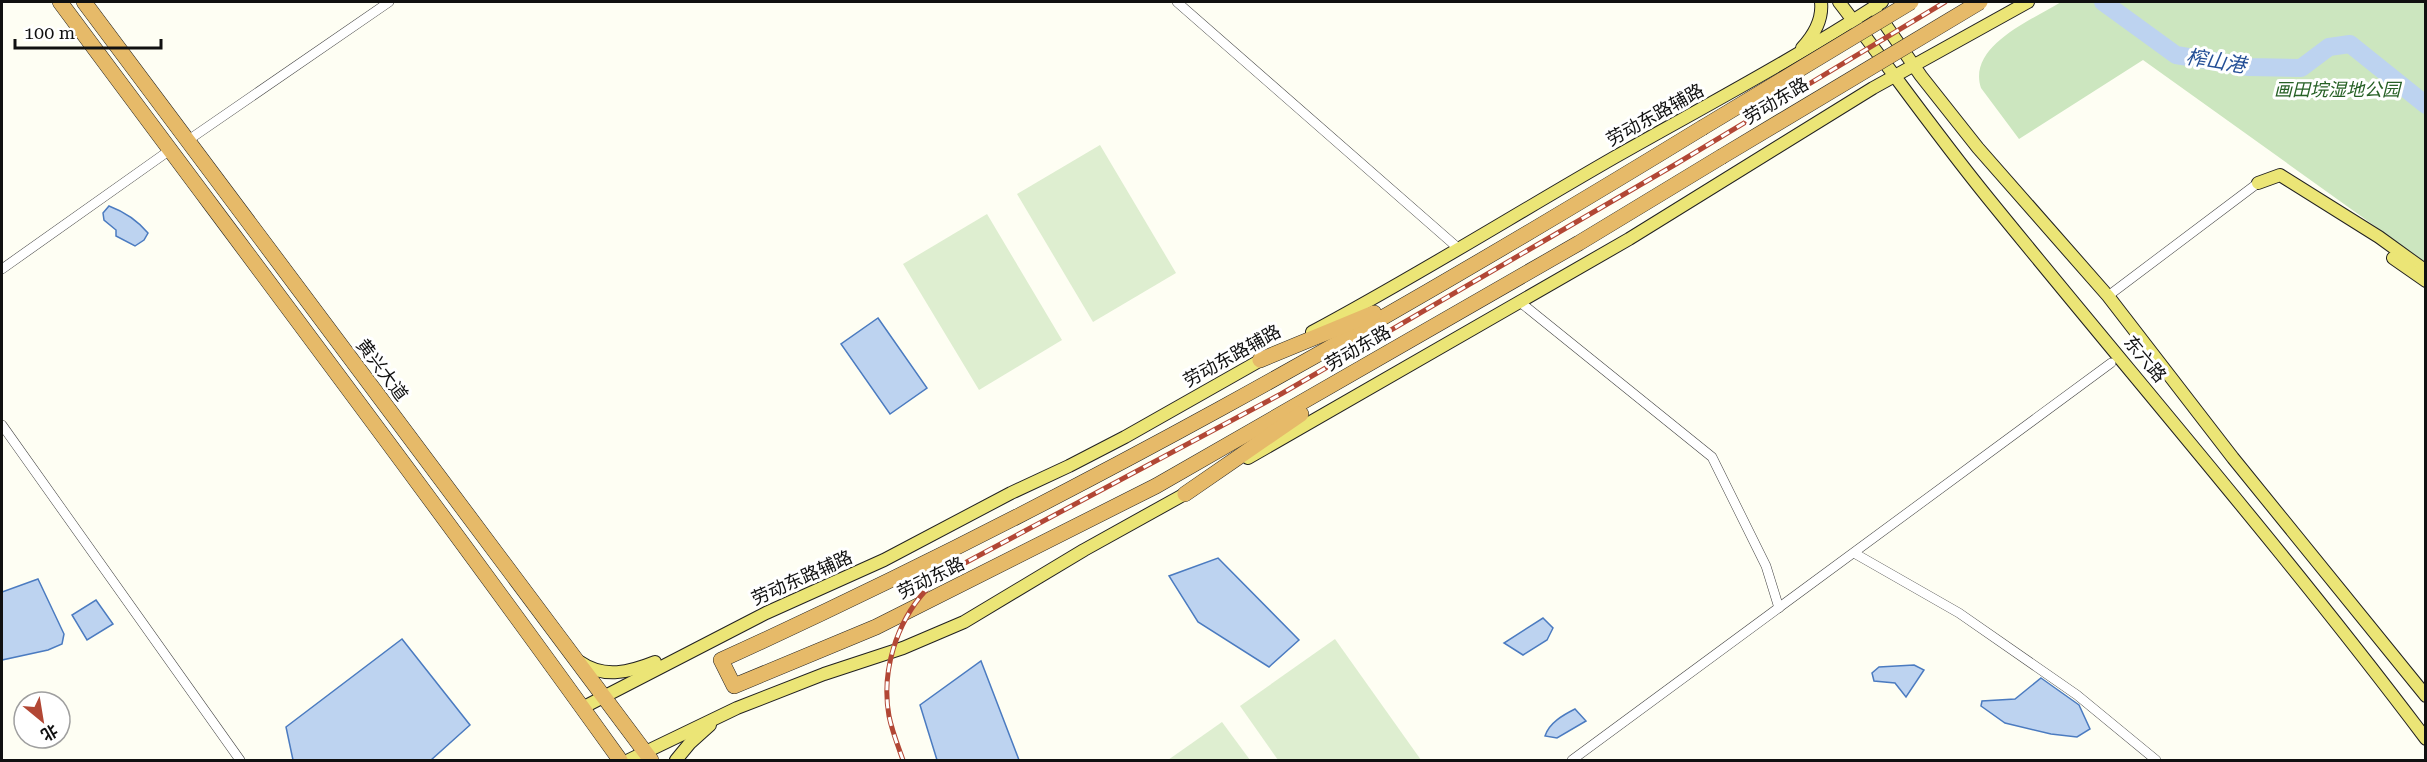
<svg xmlns="http://www.w3.org/2000/svg" width="2427" height="762" font-family="'Roboto Serif','Noto Sans SC',serif">
<style>
.green{fill:#cce6bf}
.pitch{fill:#deeed0}
.water{fill:#bdd3f0;stroke:#4b7bc0;stroke-width:1.5}
.lines{fill:none;stroke-linecap:round;stroke-linejoin:round}
.river{stroke:#bdd3f0;stroke-width:18}
.minor-casing{stroke:#434343;stroke-width:10}
.major-casing{stroke:#212121;stroke-width:14}
.highway-casing{stroke:#212121;stroke-width:16}
.minor{stroke:#fff;stroke-width:9}
.major{stroke:#ebe576;stroke-width:12}
.highway{stroke:#e6ba69;stroke-width:15}
.rail-casing{stroke:#b24735;stroke-width:5}
.rail{stroke:#fff;stroke-width:3;stroke-dasharray:9;stroke-linecap:butt}
.highway-bridge-casing{stroke:#212121;stroke-width:16;stroke-linecap:butt}
.highway-bridge{stroke:#e6ba69;stroke-width:15}
.labels{text-anchor:middle;stroke-width:6;stroke-linejoin:round;paint-order:stroke}
.park-label{font-size:18px;font-style:italic;fill:#276126;stroke:#fff}
.street-label{font-size:18px;fill:#101010;stroke:#fff}
.water-label{font-size:20px;font-style:italic;fill:#244f96;stroke:#fff}
</style>
<rect width="100%" height="100%" fill="#fefef3"/>
<path class="green" d="M 2061,2 L 2425,2 L 2425,262 L 2143,60 L 2019,139 L 1981,88 C 1967,46 2032,20 2061,2 Z"/>
<g class="pitch">
<polygon points="1100,145 1176,273 1093,322 1017,194"/>
<polygon points="987,214 1062,340 979,390 903,264"/>
<polygon points="1335,639 1421,760 1278,760 1240,706"/>
<polygon points="1222,722 1250,760 1168,760"/>
</g>
<g class="water">
<path d="M 109,206 C 125,212 137,220 148,233 L 144,240 L 135,246 L 116,236 L 116,230 L 104,220 L 103,213 Z"/>
<polygon points="878,318 927,388 890,414 841,344"/>
<polygon points="1218,558 1299,640 1269,667 1198,622 1169,576"/>
<polygon points="38,579 64,634 62,644 48,650 2,660 2,592"/>
<polygon points="96,600 113,624 87,640 72,615"/>
<polygon points="1543,618 1553,628 1547,640 1523,655 1504,643"/>
<polygon points="402,639 470,725 431,760 293,760 286,727"/>
<polygon points="981,661 1019,760 937,760 920,705"/>
<polygon points="1914,665 1924,670 1906,697 1895,683 1874,681 1872,673 1879,667"/>
<polygon points="2041,678 2079,705 2090,729 2077,737 2051,734 2005,723 1981,706 1982,701 2015,699"/>
<path d="M 1575,709 L 1586,721 L 1557,738 L 1545,736 C 1549,723 1563,715 1575,709 Z"/>
</g>
<g class="lines">
<polyline class="river" points="2103,2 2176,55 2249,67 2301,68 2329,47 2350,44 2426,105"/>
<g class="minor-casing">
<g id="minor">
<polyline points="1177,2 1458,248"/>
<polyline points="187,141 389,2"/>
<polyline points="2,269 170,150"/>
<polyline points="2108,296 2258,183"/>
<polyline points="1520,302 1712,457 1766,566 1779,608"/>
<polyline points="2,425 240,760"/>
<polyline points="1854,553 1959,613 2077,695 2156,760"/>
<polyline points="1572,760 2111,363"/>
</g>
</g>
<g class="major-casing">
<g id="major">
<path d="M 1839,2 C 1889,67 1936,134 1988,198 C 2134,378 2286,553 2426,739"/>
<polyline points="1878,14 1921,76 1978,148 2108,296 2233,458 2426,696"/>
<path d="M 1802,48 C 1814,35 1823,20 1821,2"/>
<polyline points="2258,183 2280,175 2379,237 2426,271"/>
<polyline points="2393,258 2426,281"/>
<path d="M 1312,332 C 1415,277 1514,215 1615,157 C 1705,106 1796,58 1882,2"/>
<polyline points="1248,458 1629,239 1873,88 2028,2"/>
<path d="M 580,662 C 604,679 630,672 655,662"/>
<polyline points="582,708 766,613 884,560 1011,493 1069,466 1125,437 1268,356"/>
<polyline points="629,760 737,708 824,674 903,648 964,622 1084,550 1192,490"/>
<polyline points="676,760 690,743 710,725"/>
</g>
</g>
<g class="highway-casing">
<g id="highway">
<path d="M 60,2 C 247,254 437,505 620,760"/>
<polyline points="84,2 651,760"/>
<path d="M 1702,128 C 1385,322 1060,506 721,660 L 734,686 L 876,627 L 1156,486 L 1579,243 L 1721,157"/>
<polyline points="1260,360 1374,313"/>
<polyline points="1185,494 1301,414"/>
</g>
</g>
<use href="#minor" class="minor"/>
<use href="#major" class="major"/>
<use href="#highway" class="highway"/>
<g class="rail-casing">
<path id="rail" d="M 903,760 C 898,746 892,731 889,716 C 881,672 896,623 926,590 C 932,583 941,578 948,572 L 1281,394 L 1676,164 L 1945,2"/>
</g>
<use href="#rail" class="rail"/>
<g class="highway-bridge-casing">
<g id="highway-bridge">
<polyline points="1702,128 1911,2"/>
<polyline points="1721,157 1980,2"/>
</g>
</g>
<use href="#highway-bridge" class="highway-bridge"/>
</g>
<g class="labels">
<g class="park-label">
<text x="2337" y="96">画田垸湿地公园</text>
</g>
<g class="street-label">
<text transform="translate(1776 101) rotate(-31)" y="6">劳动东路</text>
<text transform="translate(1655 115) rotate(-29)" y="6">劳动东路辅路</text>
<text transform="translate(1358 348) rotate(-30)" y="6">劳动东路</text>
<text transform="translate(1232 356) rotate(-29)" y="6">劳动东路辅路</text>
<text transform="translate(2145 359) rotate(50)" y="6">东六路</text>
<text transform="translate(382 370) rotate(53)" y="6">黄兴大道</text>
<text transform="translate(802 578) rotate(-24)" y="6">劳动东路辅路</text>
<text transform="translate(931 578) rotate(-26)" y="6">劳动东路</text>
</g>
<g class="water-label">
<text transform="translate(2216 61) rotate(9)" y="7">榨山港</text>
</g>
</g>
<rect width="2427" height="762" fill="none" stroke="#101010" stroke-width="6"/>
<g transform="translate(42 720) rotate(150)"><circle r="28" fill="#ffffff" stroke="#9f9f9f" stroke-width="1.5"/>
<path d="M0-4.5L10 22L0 15L-10 22Z" fill="#b24735"/>
<text y="-9" font-size="16" font-weight="bold" text-anchor="middle" fill="#101010">北</text>
</g>
<path d="M15 39v9h146v-9" fill="none" stroke="#101010" stroke-width="3"/>
<text x="24" y="39" font-size="18" fill="#101010" stroke="#ffffff" stroke-width="4.5" paint-order="stroke">100 m</text>
</svg>
